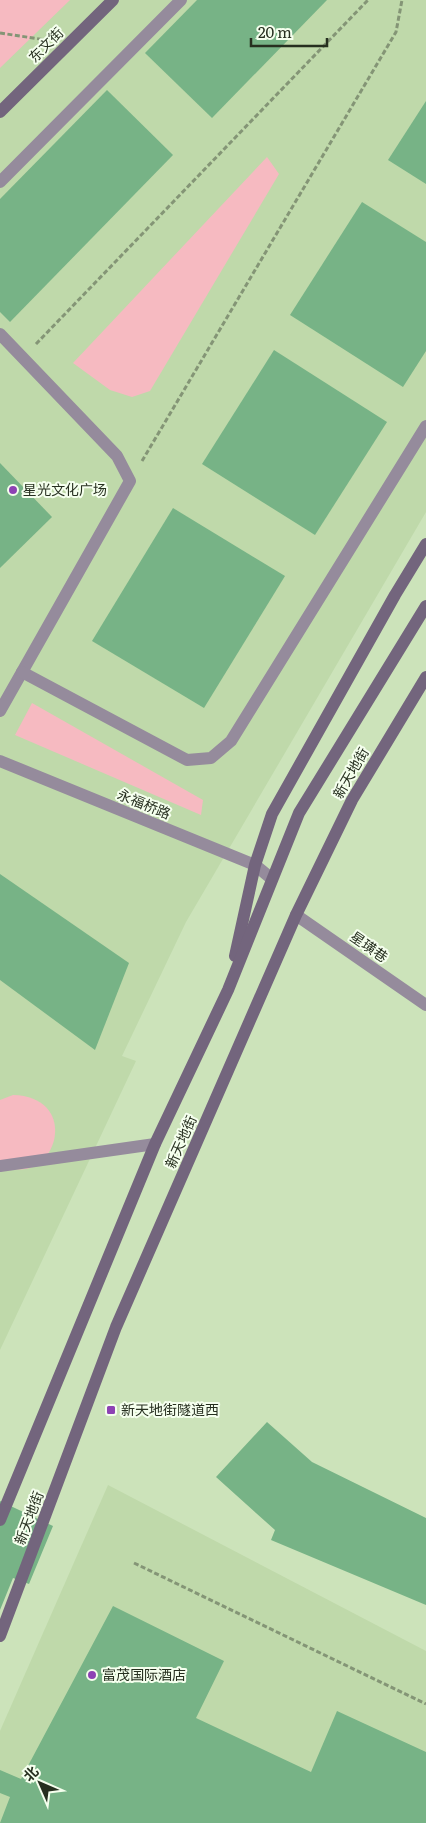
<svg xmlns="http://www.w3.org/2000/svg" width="426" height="1823" font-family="Literata,'Noto Sans SC',serif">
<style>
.built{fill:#bfd9aa}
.green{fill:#f6bac1}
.building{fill:#77b386}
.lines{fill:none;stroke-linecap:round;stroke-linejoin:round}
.path{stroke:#849576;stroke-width:3;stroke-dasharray:5 2.5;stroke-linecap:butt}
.lane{stroke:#958b9c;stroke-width:12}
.street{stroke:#958b9c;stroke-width:12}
.secondary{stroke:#73657d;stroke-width:12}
.poi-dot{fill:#8d42b4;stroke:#f5ffee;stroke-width:2}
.labels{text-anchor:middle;stroke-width:4;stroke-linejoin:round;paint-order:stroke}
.street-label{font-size:14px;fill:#262f1f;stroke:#f5ffee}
.poi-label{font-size:14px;fill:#262f1f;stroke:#f5ffee;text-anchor:start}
</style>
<rect width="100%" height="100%" fill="#cce3ba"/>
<g class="built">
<polygon points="0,0 426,0 426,512 186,922 122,1056 136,1061 0,1350"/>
<polygon points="108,1485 426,1651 426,1823 0,1823 0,1731"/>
</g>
<g class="green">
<polygon points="0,0 70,0 0,68"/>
<polygon points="267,157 279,174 150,391 132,397 110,390 73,363"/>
<polygon points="32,703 203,800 201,815 15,735"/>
<path d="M 13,1095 C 85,1097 54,1193 0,1164 L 0,1100 Z"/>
</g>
<g class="building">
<polygon points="197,0 327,0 212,118 145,53"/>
<polygon points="107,90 173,155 10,322 0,312 0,199"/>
<polygon points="426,101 426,184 388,160"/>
<polygon points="362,202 426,242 426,351 403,387 290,315"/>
<polygon points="274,350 387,422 315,535 202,464"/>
<polygon points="0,463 52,517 0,568"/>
<polygon points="173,508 285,576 204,708 92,641"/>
<polygon points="0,874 129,963 95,1050 0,980"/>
<polygon points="267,1422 312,1462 426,1518 426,1605 271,1540 275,1530 216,1477"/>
<polygon points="0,1501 53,1526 29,1584 13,1578 0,1610"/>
<polygon points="113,1606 224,1661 196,1718 311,1772 337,1711 426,1752 426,1823 0,1823 10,1797 0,1793 0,1770 21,1779"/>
</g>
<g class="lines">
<g class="path">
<polyline points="0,33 46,40"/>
<polyline points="36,344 368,0"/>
<polyline points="142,461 396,32 402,0"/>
<polyline points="134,1563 426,1704"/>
</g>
<g class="lane">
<polyline points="0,182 181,0"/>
<polyline points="0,334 117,456 130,481 0,711"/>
<polyline points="22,672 187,760 211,758 231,741 426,426"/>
</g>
<g class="street">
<polyline points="0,761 255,865 272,879"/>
<polyline points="296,915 426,1005"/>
<polyline points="0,1166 155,1144"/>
</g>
<g class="secondary">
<polyline points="0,112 113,0"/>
<polyline points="235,956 255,865 272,814 395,595 426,544"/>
<polyline points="0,1520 155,1144 228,990 299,813 426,606"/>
<polyline points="0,1636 116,1327 296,915 352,800 426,677"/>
</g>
</g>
<g class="poi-dot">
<circle cx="13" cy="490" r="5"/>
<rect x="106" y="1405" width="10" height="10" rx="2.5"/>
<circle cx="92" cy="1675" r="5"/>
</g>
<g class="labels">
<g class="street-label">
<text transform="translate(46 45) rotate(-45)" y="5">东文街</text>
<text transform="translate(351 773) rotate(-60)" y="5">新天地街</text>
<text transform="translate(144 804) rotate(22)" y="5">永福桥路</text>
<text transform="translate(369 947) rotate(35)" y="5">星璜巷</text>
<text transform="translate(181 1142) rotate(-66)" y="5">新天地街</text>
<text transform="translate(29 1518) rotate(-69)" y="5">新天地街</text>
</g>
<g class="poi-label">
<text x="23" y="495">星光文化广场</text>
<text x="121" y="1415">新天地街隧道西</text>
<text x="102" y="1680">富茂国际酒店</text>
</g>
</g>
<g transform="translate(40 1783) rotate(315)" stroke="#f5ffee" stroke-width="4" paint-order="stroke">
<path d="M0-4L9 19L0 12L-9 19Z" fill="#262f1f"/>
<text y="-8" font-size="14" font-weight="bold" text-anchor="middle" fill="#262f1f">北</text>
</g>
<path d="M251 38v8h76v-8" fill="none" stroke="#262f1f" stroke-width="2.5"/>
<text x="258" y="38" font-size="15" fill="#262f1f" stroke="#f5ffee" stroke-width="4" paint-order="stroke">20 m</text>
</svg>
